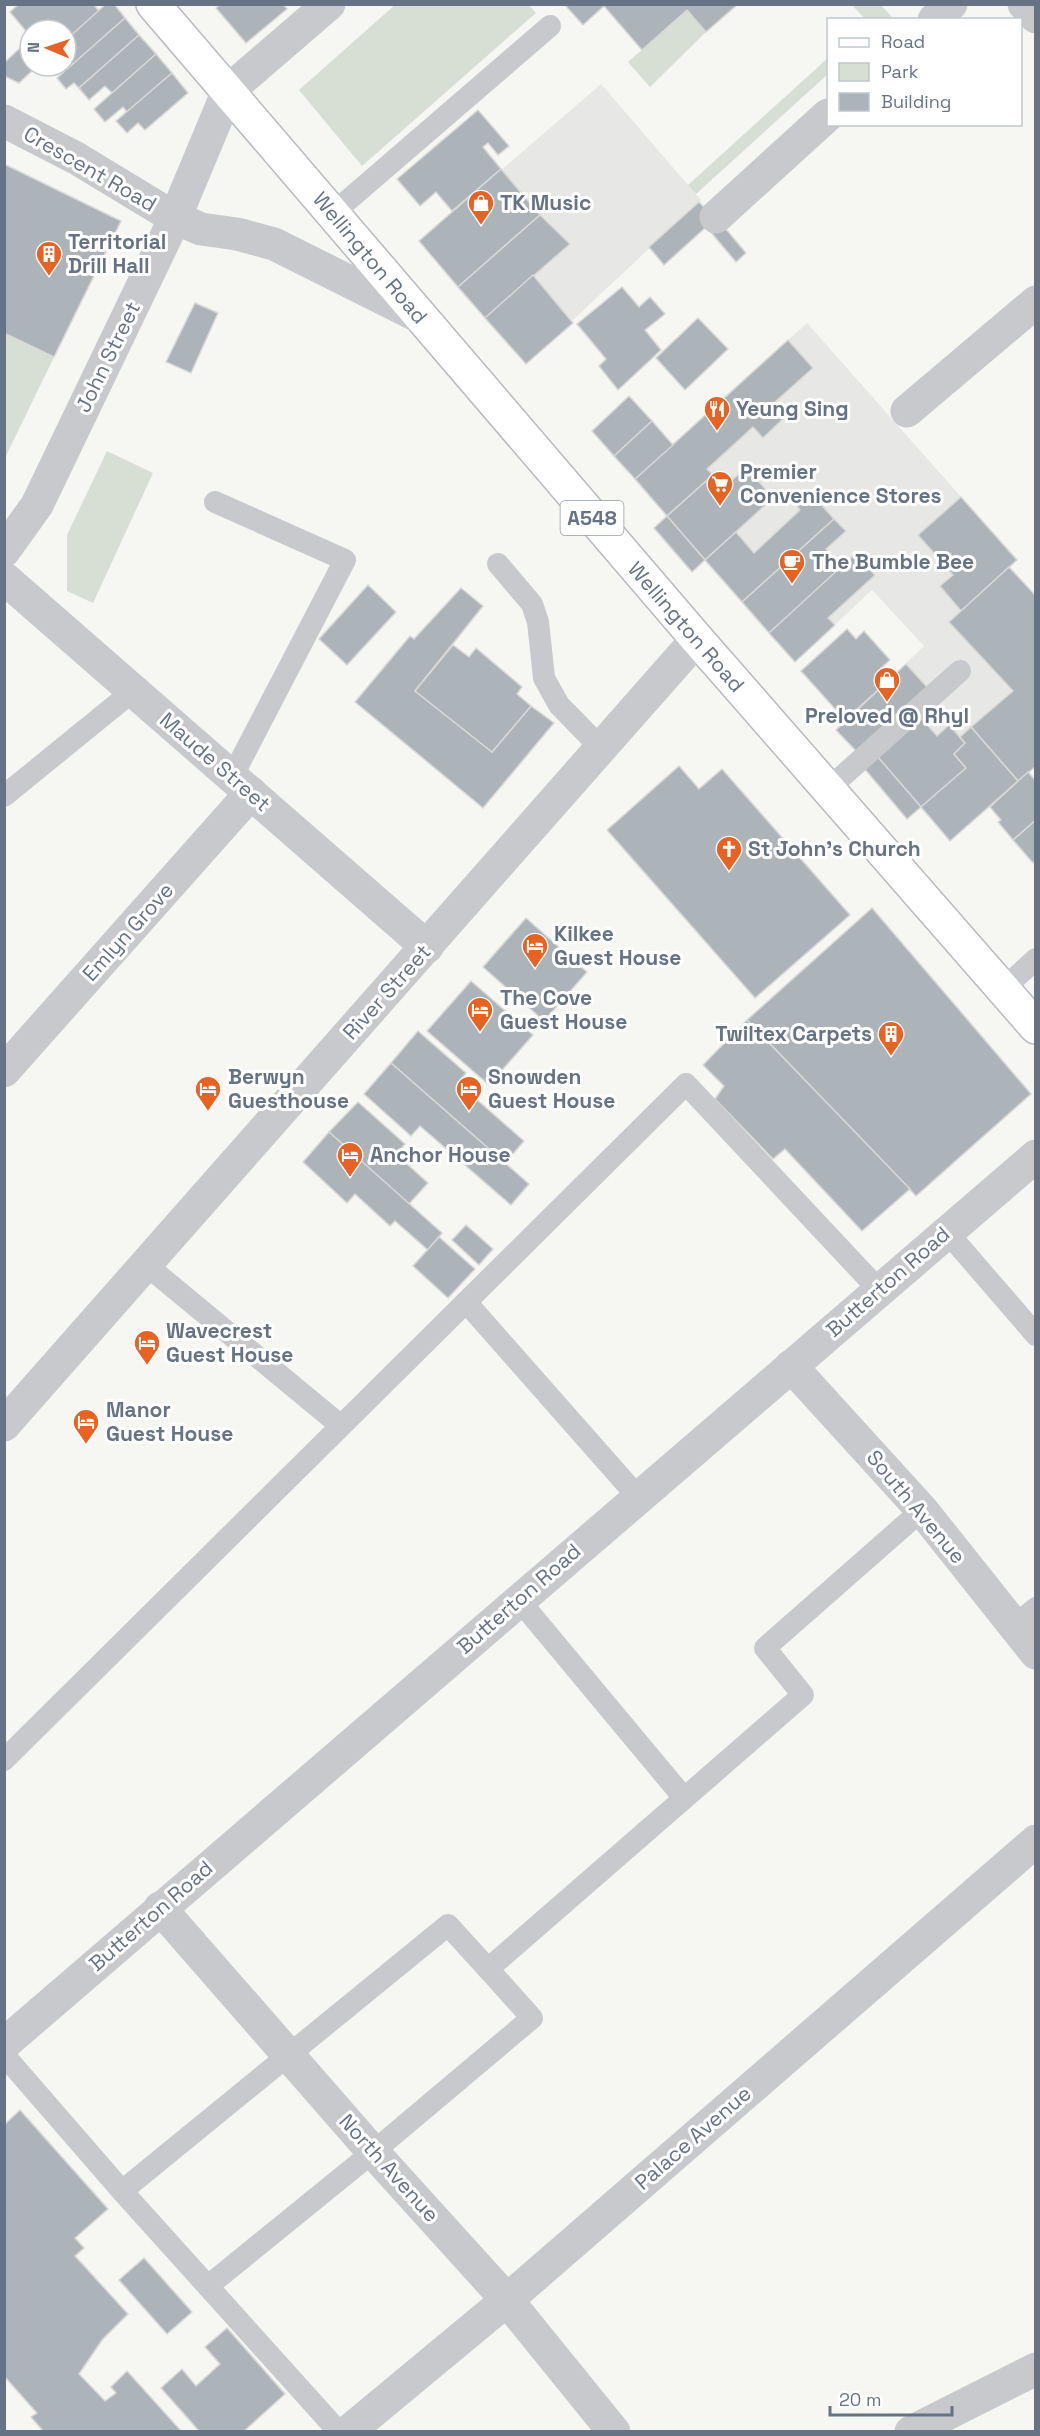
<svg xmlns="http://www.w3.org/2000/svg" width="1040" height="2436" font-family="'Space Grotesk',sans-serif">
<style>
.built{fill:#e7e8e6}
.green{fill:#d7ded4}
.building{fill:#acb3b9;stroke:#d8d8d6;stroke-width:1.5}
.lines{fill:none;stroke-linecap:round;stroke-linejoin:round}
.primary-casing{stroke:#b7babf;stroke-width:36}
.service{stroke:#c7c9cd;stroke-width:22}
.minor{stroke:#c7c9cd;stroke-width:33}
.primary{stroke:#fff;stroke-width:33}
.labels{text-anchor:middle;stroke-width:6;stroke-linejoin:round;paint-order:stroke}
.shield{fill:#fff;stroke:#939daa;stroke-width:1.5}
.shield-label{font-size:20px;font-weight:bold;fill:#657385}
.street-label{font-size:21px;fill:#657385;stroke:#fff}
.poi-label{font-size:21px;font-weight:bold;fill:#657385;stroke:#fff;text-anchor:start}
</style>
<rect width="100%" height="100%" fill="#f6f7f3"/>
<g class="built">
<polygon points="601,84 701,200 526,364 419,241"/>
<polygon points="807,323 1017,560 1010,568 1035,596 1035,766 950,841 921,807 907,819 864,768 869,764 836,730 924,646 872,590 795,662 635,479"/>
</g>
<g class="green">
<polygon points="396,4 529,5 536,13 362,166 299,90"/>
<polygon points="852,5 881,5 892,17 889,19 865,19"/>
<polygon points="687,10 706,32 650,87 628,62"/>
<polygon points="828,58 828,74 696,194 688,185"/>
<polygon points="5,333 54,357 5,458"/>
<polygon points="107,451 153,473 93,603 67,591 67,535"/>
</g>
<g class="building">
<polygon points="19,4 93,4 99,11 66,40 66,30 30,30 30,36 10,12"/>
<polygon points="106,4 114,4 125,18 65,71 61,66 66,66 66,40"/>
<polygon points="221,4 283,4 287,9 246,43 216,8"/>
<polygon points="564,4 738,4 706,32 687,10 642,50 604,6 583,25"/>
<polygon points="125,18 139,35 79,88 74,83 66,89 57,78"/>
<polygon points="139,35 156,54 112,93 105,86 89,100 79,88"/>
<polygon points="20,48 30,59 30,66 36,67 19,83 4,76 4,63"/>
<polygon points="156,54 172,73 127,112 123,107 105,122 94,109"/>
<polygon points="172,73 188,93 145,130 138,123 127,133 116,121"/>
<polygon points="478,110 509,146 498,155 488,143 483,147 501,169 452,211 436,192 420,206 397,179"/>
<polygon points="4,164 121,221 54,357 4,333"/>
<polygon points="501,169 540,215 458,287 419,241"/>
<polygon points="699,202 715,219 664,265 649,247"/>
<polygon points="540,215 570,244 485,318 458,287"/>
<polygon points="719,221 746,253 736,262 709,230"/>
<polygon points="533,275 573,323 526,364 485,318"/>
<polygon points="622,287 639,307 650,297 665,314 645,330 661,350 618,390 599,366 606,359 577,324"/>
<polygon points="195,303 218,313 191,373 166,362"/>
<polygon points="698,318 728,349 685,390 656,358"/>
<polygon points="788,340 813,368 775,402 787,415 763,438 753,427 707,469 713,475 667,516 635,479"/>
<polygon points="629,396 652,421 614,456 592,431"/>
<polygon points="652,421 673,445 635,479 614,456"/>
<polygon points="746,467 773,498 705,560 667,516 713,475 724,488"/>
<polygon points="810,492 834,519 742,602 705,560 736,532 754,553 800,510 796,505"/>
<polygon points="961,497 1017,560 961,611 940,586 953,575 918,535"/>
<polygon points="667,516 705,560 692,572 654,528"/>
<polygon points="834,519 846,531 826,549 842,567 769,633 742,602"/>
<polygon points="855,554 875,575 828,618 835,625 795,662 769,633"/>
<polygon points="1009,567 1036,596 1036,766 1018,781 971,727 1013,691 949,622"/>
<polygon points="368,585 396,612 347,665 319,639"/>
<polygon points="461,588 483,606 415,691 492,752 531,706 554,723 483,808 355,702 410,636 414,639"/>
<polygon points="847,629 856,639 864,631 890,660 881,668 891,678 845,720 801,671"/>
<polygon points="453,645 469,657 476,648 522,687 517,694 531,706 492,752 415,691"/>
<polygon points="906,664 927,687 857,752 836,730"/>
<polygon points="921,718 937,736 949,725 965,743 954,754 966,768 921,807 877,756"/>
<polygon points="971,727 1018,781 950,841 921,807 966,768 954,754 965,743 960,737"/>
<polygon points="877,756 921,807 907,819 864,768"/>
<polygon points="679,766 699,789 722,769 850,915 755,998 607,830"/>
<polygon points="1028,772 1036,781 1036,820 1013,840 998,822 1001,820 990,807"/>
<polygon points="1036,820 1036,860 1033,863 1013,840"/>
<polygon points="872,908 1031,1094 916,1196 747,1020"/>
<polygon points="526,918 587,972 544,1021 483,967"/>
<polygon points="471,981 533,1035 489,1085 427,1031"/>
<polygon points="747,1020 910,1189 862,1231 785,1149 773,1159 715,1099 724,1086 703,1065"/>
<polygon points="418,1031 466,1073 458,1083 524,1141 505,1163 391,1063"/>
<polygon points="391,1063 529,1184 511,1205 420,1126 411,1136 364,1094"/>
<polygon points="358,1102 405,1144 396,1154 428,1183 409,1204 329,1132"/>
<polygon points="329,1132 442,1233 428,1250 395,1221 390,1226 355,1194 347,1203 303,1162"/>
<polygon points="466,1225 493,1249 479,1265 452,1240"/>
<polygon points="439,1237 475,1269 448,1298 413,1266"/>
<polygon points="20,2110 108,2209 75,2238 84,2248 75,2256 128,2314 102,2340 79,2374 105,2401 116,2393 111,2387 127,2371 182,2432 44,2432 31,2417 37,2413 4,2376 4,2125"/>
<polygon points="144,2258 192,2312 167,2334 119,2280"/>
<polygon points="227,2328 285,2394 243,2432 200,2432 161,2388 182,2369 196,2386 220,2364 205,2347"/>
</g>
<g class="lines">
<g class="primary-casing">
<polyline id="primary" points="153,4 697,639 1036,1027"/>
</g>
<g class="service">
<polyline points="332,214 550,26"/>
<polyline points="215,502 345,560 232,777"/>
<polyline points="498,564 532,604 538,622 544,678 559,705 601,748"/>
<polyline points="828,789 960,671"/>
<polyline points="4,796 133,691"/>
<polyline points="1002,990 1036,959"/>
<polyline points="947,1232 1036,1335"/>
<polyline points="145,1264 340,1425"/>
<polyline points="466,1302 638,1497"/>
<polyline points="519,1600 684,1798"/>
<polyline points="1014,1626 1036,1608"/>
<polyline points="4,1760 686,1084 879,1290"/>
<polyline points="4,2055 122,2191 339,2432"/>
<polyline points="122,2191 448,1925 488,1969"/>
<polyline points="208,2286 373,2152 532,2018 488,1969 803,1695 765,1648 922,1510"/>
</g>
<g class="minor">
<polyline points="1024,4 1036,17"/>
<polyline points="934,20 951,4"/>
<polyline points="4,121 76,158 175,218 201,229 237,234 274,244 420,317"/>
<polyline points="716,217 828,115"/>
<polyline points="907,411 1036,302"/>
<polyline points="4,551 37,505 175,218 228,91 329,4"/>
<polyline points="4,578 427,947"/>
<polyline points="4,1071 251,793"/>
<polyline points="791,1366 922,1510 1036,1653"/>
<polyline points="4,1425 697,639"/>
<polyline points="160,1908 373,2152 507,2300 614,2432"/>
<polyline points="4,2044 1036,1156"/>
<polyline points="348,2432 507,2300 1036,1841"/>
<polyline points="911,2432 1036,2369"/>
</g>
<use href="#primary" class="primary"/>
</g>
<defs>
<g id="shop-pin" transform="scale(1.35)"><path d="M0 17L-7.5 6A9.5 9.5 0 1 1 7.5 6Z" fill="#e66323" stroke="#fff"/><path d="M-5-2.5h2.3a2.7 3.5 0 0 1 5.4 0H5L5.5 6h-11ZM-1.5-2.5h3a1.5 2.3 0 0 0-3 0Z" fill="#fff"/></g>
<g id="building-pin" transform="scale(1.35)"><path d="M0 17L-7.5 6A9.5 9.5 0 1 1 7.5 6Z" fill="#e66323" stroke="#fff"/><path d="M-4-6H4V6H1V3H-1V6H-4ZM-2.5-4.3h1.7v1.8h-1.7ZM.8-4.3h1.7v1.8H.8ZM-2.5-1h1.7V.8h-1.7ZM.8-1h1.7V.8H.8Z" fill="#fff"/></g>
<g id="restaurant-pin" transform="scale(1.35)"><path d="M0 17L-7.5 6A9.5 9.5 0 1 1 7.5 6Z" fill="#e66323" stroke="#fff"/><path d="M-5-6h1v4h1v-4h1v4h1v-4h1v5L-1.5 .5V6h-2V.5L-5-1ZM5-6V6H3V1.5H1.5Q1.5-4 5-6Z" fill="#fff"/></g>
<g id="supermarket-pin" transform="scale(1.35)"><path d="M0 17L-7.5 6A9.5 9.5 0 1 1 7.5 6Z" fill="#e66323" stroke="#fff"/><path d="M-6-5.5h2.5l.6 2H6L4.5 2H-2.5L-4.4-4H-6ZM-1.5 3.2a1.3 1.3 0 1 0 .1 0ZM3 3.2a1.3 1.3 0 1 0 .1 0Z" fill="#fff"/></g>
<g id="cafe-pin" transform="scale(1.35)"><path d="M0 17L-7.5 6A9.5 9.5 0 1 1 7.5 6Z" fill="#e66323" stroke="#fff"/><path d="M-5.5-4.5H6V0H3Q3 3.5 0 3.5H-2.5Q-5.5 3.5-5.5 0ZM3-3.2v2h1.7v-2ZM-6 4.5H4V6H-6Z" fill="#fff"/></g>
<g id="church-pin" transform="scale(1.35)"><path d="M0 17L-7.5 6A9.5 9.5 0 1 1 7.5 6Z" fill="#e66323" stroke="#fff"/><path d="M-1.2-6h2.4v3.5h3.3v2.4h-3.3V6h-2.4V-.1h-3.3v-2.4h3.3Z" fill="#fff"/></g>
<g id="hotel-pin" transform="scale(1.35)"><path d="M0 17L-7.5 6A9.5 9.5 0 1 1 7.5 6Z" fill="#e66323" stroke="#fff"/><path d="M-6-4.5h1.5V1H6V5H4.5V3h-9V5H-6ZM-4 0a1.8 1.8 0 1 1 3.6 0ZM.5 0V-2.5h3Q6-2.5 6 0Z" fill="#fff"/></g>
</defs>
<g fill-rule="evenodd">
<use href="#shop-pin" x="481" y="203"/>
<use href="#building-pin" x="49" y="254"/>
<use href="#restaurant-pin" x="717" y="409"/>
<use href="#supermarket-pin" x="720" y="484"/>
<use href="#cafe-pin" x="792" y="562"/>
<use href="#shop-pin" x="887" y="680"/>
<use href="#church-pin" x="729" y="849"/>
<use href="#hotel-pin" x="535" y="946"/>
<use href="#hotel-pin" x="480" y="1010"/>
<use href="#building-pin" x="891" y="1034"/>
<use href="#hotel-pin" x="208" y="1089"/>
<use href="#hotel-pin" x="469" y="1089"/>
<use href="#hotel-pin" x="350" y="1155"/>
<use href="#hotel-pin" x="147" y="1343"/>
<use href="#hotel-pin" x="86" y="1422"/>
</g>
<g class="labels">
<rect class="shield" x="560.5" y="501" width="63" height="34" rx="4.5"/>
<g class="shield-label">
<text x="592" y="525">A548</text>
</g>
<g class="street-label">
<text transform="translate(90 169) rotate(30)" y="7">Crescent Road</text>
<text transform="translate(370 258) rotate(50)" y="7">Wellington Road</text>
<text transform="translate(108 357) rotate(-64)" y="7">John Street</text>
<text transform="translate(686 627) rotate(49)" y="7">Wellington Road</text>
<text transform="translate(215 762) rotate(41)" y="7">Maude Street</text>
<text transform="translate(128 932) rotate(-48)" y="7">Emlyn Grove</text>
<text transform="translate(387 992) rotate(-48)" y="7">River Street</text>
<text transform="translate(888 1282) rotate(-41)" y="7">Butterton Road</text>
<text transform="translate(916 1507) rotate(50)" y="7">South Avenue</text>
<text transform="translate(519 1599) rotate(-41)" y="7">Butterton Road</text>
<text transform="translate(151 1916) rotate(-41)" y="7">Butterton Road</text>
<text transform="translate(693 2138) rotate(-41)" y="7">Palace Avenue</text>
<text transform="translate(389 2168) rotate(48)" y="7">North Avenue</text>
</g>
<g class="poi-label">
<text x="500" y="210">TK Music</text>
<text x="68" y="249">Territorial<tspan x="68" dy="24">Drill Hall</tspan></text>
<text x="736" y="416">Yeung Sing</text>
<text x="740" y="479">Premier<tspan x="740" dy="24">Convenience Stores</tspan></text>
<text x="812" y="569">The Bumble Bee</text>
<text x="887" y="723" text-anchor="middle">Preloved @ Rhyl</text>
<text x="748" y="856">St John's Church</text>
<text x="554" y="941">Kilkee<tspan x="554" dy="24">Guest House</tspan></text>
<text x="500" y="1005">The Cove<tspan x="500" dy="24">Guest House</tspan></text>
<text x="872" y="1041" text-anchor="end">Twiltex Carpets</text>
<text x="228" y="1084">Berwyn<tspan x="228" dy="24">Guesthouse</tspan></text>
<text x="488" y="1084">Snowden<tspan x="488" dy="24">Guest House</tspan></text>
<text x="370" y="1162">Anchor House</text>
<text x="166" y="1338">Wavecrest<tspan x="166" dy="24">Guest House</tspan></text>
<text x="106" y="1417">Manor<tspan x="106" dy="24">Guest House</tspan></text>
</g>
</g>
<rect width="1040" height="2436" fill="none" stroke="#657385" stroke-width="12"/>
<rect x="827" y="18" width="195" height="108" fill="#ffffff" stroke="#c1c7ce" stroke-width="1.5"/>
<rect x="839" y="38" width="30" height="9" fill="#ffffff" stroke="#c1c7ce" stroke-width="1.5"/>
<text x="881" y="48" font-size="18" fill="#657385">Road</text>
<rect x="839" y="63" width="30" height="18" fill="#d7ded4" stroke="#c1c7ce" stroke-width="1.5"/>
<text x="881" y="78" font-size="18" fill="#657385">Park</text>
<rect x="839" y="93" width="30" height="18" fill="#acb3b9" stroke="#c1c7ce" stroke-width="1.5"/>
<text x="881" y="108" font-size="18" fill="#657385">Building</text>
<g transform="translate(48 48) rotate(272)"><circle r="28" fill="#ffffff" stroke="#c1c7ce" stroke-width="1.5"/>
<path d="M0-4.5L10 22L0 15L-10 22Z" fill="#e66323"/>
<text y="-9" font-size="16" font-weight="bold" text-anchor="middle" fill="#657385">N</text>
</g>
<path d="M830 2406v9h122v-9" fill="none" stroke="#657385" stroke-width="3"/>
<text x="839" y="2406" font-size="18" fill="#657385" stroke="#ffffff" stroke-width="4.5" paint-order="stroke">20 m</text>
</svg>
